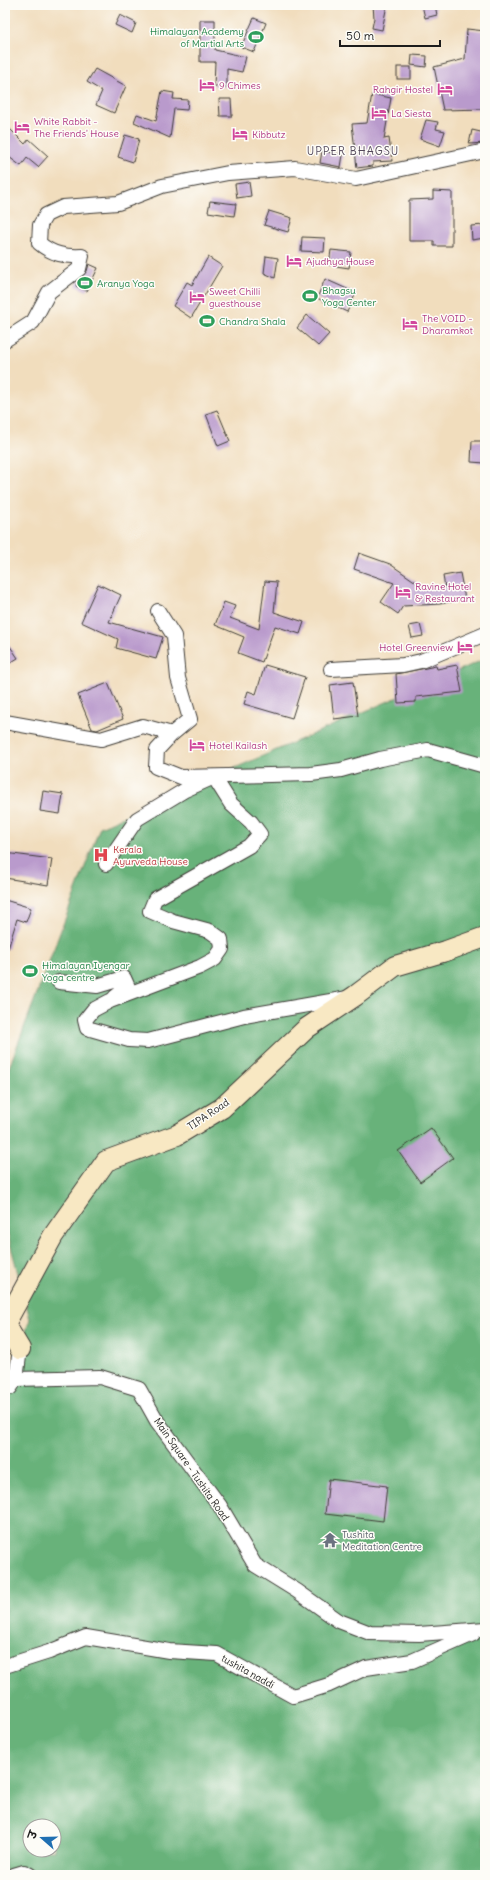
<svg xmlns="http://www.w3.org/2000/svg" width="490" height="1880" font-family="Delius,'Playpen Sans Deva',sans-serif">
<style>
.forest{fill:#68b27a;stroke:#42674b;fill-rule:evenodd}
.building{fill:#b99acc}
.lines{fill:none;stroke-linecap:round;stroke-linejoin:round}
.street-casing{stroke:#3c3934;stroke-width:16}
.secondary-casing{stroke:#3c3934;stroke-width:22}
.street{stroke:#fff;stroke-width:14}
.secondary{stroke:#f8e8c3;stroke-width:20}
.labels{text-anchor:middle;stroke-width:3;stroke-linejoin:round;paint-order:stroke}
.leisure-label{font-size:10px;fill:#27864d;stroke:#fdfcf7;text-anchor:start}
.hotel-label{font-size:10px;fill:#b23c85;stroke:#fdfcf7;text-anchor:start}
.health-label{font-size:10px;fill:#be3a42;stroke:#fdfcf7;text-anchor:start}
.street-label{font-size:10px;fill:#1c1c1c;stroke:#fdfcf7}
.worship-label{font-size:10px;fill:#5b616d;stroke:#fdfcf7;text-anchor:start}
.neighbourhood-label{font-size:11px;letter-spacing:1px;fill:#53485a;stroke:#fdfcf7}
</style>
<rect width="100%" height="100%" fill="#fdfcf7"/>
<filter id="ink" filterUnits="userSpaceOnUse"><feTurbulence type="fractalNoise" baseFrequency=".025" numOctaves="2"/><feDisplacementMap in="SourceGraphic" scale="8" xChannelSelector="R" yChannelSelector="G"/><feConvolveMatrix kernelMatrix="1 2 1 2 8 2 1 2 1" color-interpolation-filters="sRGB"/></filter>
<filter id="wash" filterUnits="userSpaceOnUse"><feTurbulence type="fractalNoise" baseFrequency=".012" numOctaves="4" result="noise"/><feDisplacementMap in="SourceGraphic" scale="16" xChannelSelector="R" yChannelSelector="G"/><feGaussianBlur stdDeviation="0.9" result="paint"/><feColorMatrix in="noise" values="0 0 0 0 0 0 0 0 0 0 0 0 0 0 0 0 0 1.4 0 .05"/><feComposite in="paint" operator="in"/></filter>
<g filter="url(#wash)">
<rect width="100%" height="100%" fill="#f1ddbd"/>
<path class="forest" d="M 485,659 L 485,1875 L 5,1875 L 5,1393 L 30,1319 L 5,1224 L 5,1078 L 100,827 ZM 30,1826 L 54,1826 L 54,1850 L 30,1850 Z"/>
<g id="blocks">
<g class="building">
<polygon points="373,5 387,5 382,30 372,28 374,18"/>
<polygon points="422,5 435,5 437,15 425,18"/>
<polygon points="120,15 136,23 132,33 115,25"/>
<polygon points="254,18 266,23 254,52 241,47"/>
<polygon points="200,20 215,20 215,50 246,57 242,72 227,69 227,87 214,86 215,62 200,62"/>
<polygon points="467,29 485,31 485,109 443,110 434,67 465,59"/>
<polygon points="412,55 427,56 426,67 411,65"/>
<rect x="397" y="67" width="14" height="12"/>
<polygon points="95,69 126,86 114,113 96,105 102,91 87,82"/>
<polygon points="162,91 174,93 173,99 188,100 187,110 174,109 170,138 134,122 137,114 156,121"/>
<polygon points="372,94 391,98 384,139 389,138 392,161 373,162 373,166 357,168 352,124 367,123"/>
<polygon points="219,99 231,99 232,116 220,116"/>
<polygon points="426,120 438,122 436,129 445,131 440,146 420,139"/>
<polygon points="5,124 25,144 29,139 48,156 38,167 27,158 21,166 5,154"/>
<polygon points="472,130 485,133 485,143 469,144"/>
<polygon points="125,135 139,139 133,162 118,157"/>
<polygon points="322,151 343,155 341,167 320,163"/>
<polygon points="249,182 251,196 237,198 235,184"/>
<polygon points="433,191 452,192 452,246 434,246 434,241 409,241 409,200 433,199"/>
<polygon points="210,201 236,204 234,216 208,212"/>
<polygon points="269,211 292,218 288,232 264,225"/>
<polygon points="485,225 485,238 472,240 471,226"/>
<polygon points="302,237 325,238 324,252 301,251"/>
<polygon points="331,250 351,252 349,268 329,265"/>
<polygon points="266,256 278,258 275,278 264,273"/>
<polygon points="208,257 222,266 191,318 173,306 187,282 192,285"/>
<polygon points="89,264 98,268 87,291 76,286 79,280 87,271"/>
<polygon points="325,279 356,293 347,312 317,298"/>
<polygon points="307,315 329,334 318,346 297,328"/>
<polygon points="217,410 230,441 218,446 206,414"/>
<polygon points="472,441 485,441 485,463 471,462"/>
<polygon points="359,553 390,564 426,589 445,587 443,576 460,573 465,599 440,604 403,606 398,614 381,602 394,583 354,569"/>
<polygon points="265,581 277,582 274,612 304,622 300,634 275,626 262,662 238,653 244,637 215,625 224,602 235,606 230,618 259,629"/>
<polygon points="98,584 121,595 109,622 163,637 156,659 116,648 118,639 81,622"/>
<polygon points="420,624 423,636 412,638 409,626"/>
<polygon points="5,639 18,658 5,666"/>
<polygon points="265,665 305,677 292,718 244,704 248,691 256,694"/>
<polygon points="457,665 462,692 416,697 416,702 398,703 396,674 436,666 437,669"/>
<polygon points="353,682 358,716 334,719 330,685"/>
<polygon points="108,683 123,719 97,730 92,729 78,695"/>
<polygon points="43,791 63,794 60,814 40,811"/>
<polygon points="5,853 52,859 48,885 5,878"/>
<polygon points="5,900 31,908 26,922 17,919 8,949 5,948"/>
<polygon points="431,1128 453,1158 420,1182 398,1151"/>
<polygon points="329,1479 387,1486 383,1521 325,1514"/>
</g>
</g>
</g>
<g filter="url(#ink)">
<use href="#blocks" fill-opacity="0" stroke="#3c3934" stroke-width="1"/>
<g class="lines">
<g class="street-casing">
<g id="street">
<path d="M 5,340 L 33,322 L 49,292 L 79,269 L 82,256 C 65,257 52,254 39,243 L 40,225 L 46,215 L 63,207 L 118,203 L 162,186 L 228,173 L 295,168 L 356,179 L 485,151"/>
<polyline points="158,611 174,636 178,678 190,719 172,734 157,750 156,767 181,777 311,774 341,770 380,759 428,750 485,766"/>
<polyline points="331,669 403,665 421,661 485,634"/>
<polyline points="5,722 101,739 143,726 172,734"/>
<polyline points="106,864 137,819 185,790 214,777 231,804 251,822 260,834 249,846 155,899 150,911 173,921 210,931 221,939 222,949 215,959 200,967 110,1001 93,1010 85,1020 87,1028 129,1040 148,1041 244,1016 348,998"/>
<polyline points="59,982 97,986 124,978 128,987 115,997"/>
<polyline points="16,1379 100,1377 139,1389 157,1421 220,1506 255,1565 297,1591 339,1621 370,1633 419,1634 485,1629"/>
<polyline points="5,1389 10,1388 16,1379 20,1349"/>
<polyline points="5,1666 49,1652 86,1637 169,1651 217,1654 293,1696 329,1685 366,1668 412,1661 473,1634"/>
<polyline points="14,1875 24,1872 30,1875"/>
</g>
</g>
<g class="secondary-casing">
<polyline id="secondary" points="20,1349 5,1324 53,1236 106,1161 177,1135 222,1108 307,1028 355,996 395,966 446,951 485,937"/>
</g>
<use href="#street" class="street"/>
<use href="#secondary" class="secondary"/>
</g>
</g>
<defs>
<g id="stadium-bare" transform="scale(1.2)"><path d="M0-5a6.5 5 0 1 0 0 10a6.5 5 0 1 0 0-10ZM-3.5-1.8h7v3.6h-7Z" fill="#2e9e5b" stroke="#fdfcf7" stroke-width="2.5" paint-order="stroke"/></g>
<g id="hotel-bare" transform="scale(1.2)"><path d="M-6-4.5h1.5V1H6V5H4.5V3h-9V5H-6ZM-4 0a1.8 1.8 0 1 1 3.6 0ZM.5 0V-2.5h3Q6-2.5 6 0Z" fill="#d1479c" stroke="#fdfcf7" stroke-width="2.5" paint-order="stroke"/></g>
<g id="hospital-bare" transform="scale(1.2)"><path d="M-5-5h3v3.5h4V-5h3V5h-3V1.5h-4V5h-3Z" fill="#e0444e" stroke="#fdfcf7" stroke-width="2.5" paint-order="stroke"/></g>
<g id="temple-bare" transform="scale(1.2)"><path d="M0-6L5-2H3V0L6.5 2.5H4V6H1.5V3h-3V6H-4V2.5H-6.5L-3 0V-2H-5Z" fill="#6b7280" stroke="#fdfcf7" stroke-width="2.5" paint-order="stroke"/></g>
</defs>
<g fill-rule="evenodd">
<use href="#stadium-bare" x="256" y="37"/>
<use href="#hotel-bare" x="207" y="85"/>
<use href="#hotel-bare" x="445" y="89"/>
<use href="#hotel-bare" x="379" y="113"/>
<use href="#hotel-bare" x="22" y="127"/>
<use href="#hotel-bare" x="240" y="134"/>
<use href="#hotel-bare" x="294" y="261"/>
<use href="#stadium-bare" x="85" y="283"/>
<use href="#stadium-bare" x="310" y="296"/>
<use href="#hotel-bare" x="197" y="297"/>
<use href="#stadium-bare" x="207" y="321"/>
<use href="#hotel-bare" x="410" y="324"/>
<use href="#hotel-bare" x="403" y="592"/>
<use href="#hotel-bare" x="465" y="647"/>
<use href="#hotel-bare" x="197" y="745"/>
<use href="#hospital-bare" x="101" y="855"/>
<use href="#stadium-bare" x="30" y="971"/>
<use href="#temple-bare" x="330" y="1540"/>
</g>
<g class="labels">
<g class="leisure-label">
<text x="244" y="35" text-anchor="end">Himalayan Academy<tspan x="244" dy="12">of Martial Arts</tspan></text>
<text x="97" y="287">Aranya Yoga</text>
<text x="322" y="294">Bhagsu<tspan x="322" dy="12">Yoga Center</tspan></text>
<text x="219" y="325">Chandra Shala</text>
<text x="42" y="969">Himalayan Iyengar<tspan x="42" dy="12">Yoga centre</tspan></text>
</g>
<g class="hotel-label">
<text x="219" y="89">9 Chimes</text>
<text x="433" y="93" text-anchor="end">Rahgir Hostel</text>
<text x="391" y="117">La Siesta</text>
<text x="34" y="125">White Rabbit -<tspan x="34" dy="12">The Friends' House</tspan></text>
<text x="252" y="138">Kibbutz</text>
<text x="306" y="265">Ajudhya House</text>
<text x="209" y="295">Sweet Chilli<tspan x="209" dy="12">guesthouse</tspan></text>
<text x="422" y="322">The VOID -<tspan x="422" dy="12">Dharamkot</tspan></text>
<text x="415" y="590">Ravine Hotel<tspan x="415" dy="12">&amp; Restaurant</tspan></text>
<text x="453" y="651" text-anchor="end">Hotel Greenview</text>
<text x="209" y="749">Hotel Kailash</text>
</g>
<g class="health-label">
<text x="113" y="853">Kerala<tspan x="113" dy="12">Ayurveda House</tspan></text>
</g>
<g class="street-label">
<text transform="translate(208 1114) rotate(-34)" y="4">TIPA Road</text>
<text transform="translate(192 1469) rotate(55)" y="4">Main Square - Tushita Road</text>
<text transform="translate(248 1671) rotate(29)" y="4">tushita naddi</text>
</g>
<g class="worship-label">
<text x="342" y="1538">Tushita<tspan x="342" dy="12">Meditation Centre</tspan></text>
</g>
<g class="neighbourhood-label">
<text x="353" y="155">UPPER BHAGSU</text>
</g>
</g>
<rect width="490" height="1880" fill="none" stroke="#fdfcf7" stroke-width="20"/>
<g transform="translate(42 1838) rotate(290)"><circle r="19" fill="#fdfcf7" stroke="#a3a29f"/>
<path d="M0-3L7 15L0 10L-7 15Z" fill="#1f6fb2"/>
<text y="-6" font-size="11" font-weight="bold" text-anchor="middle" fill="#1c1c1c">उ</text>
</g>
<path d="M340 40v6h100v-6" fill="none" stroke="#1c1c1c" stroke-width="2"/>
<text x="346" y="40" font-size="12" fill="#1c1c1c" stroke="#fdfcf7" stroke-width="3" paint-order="stroke">50 m</text>
</svg>
